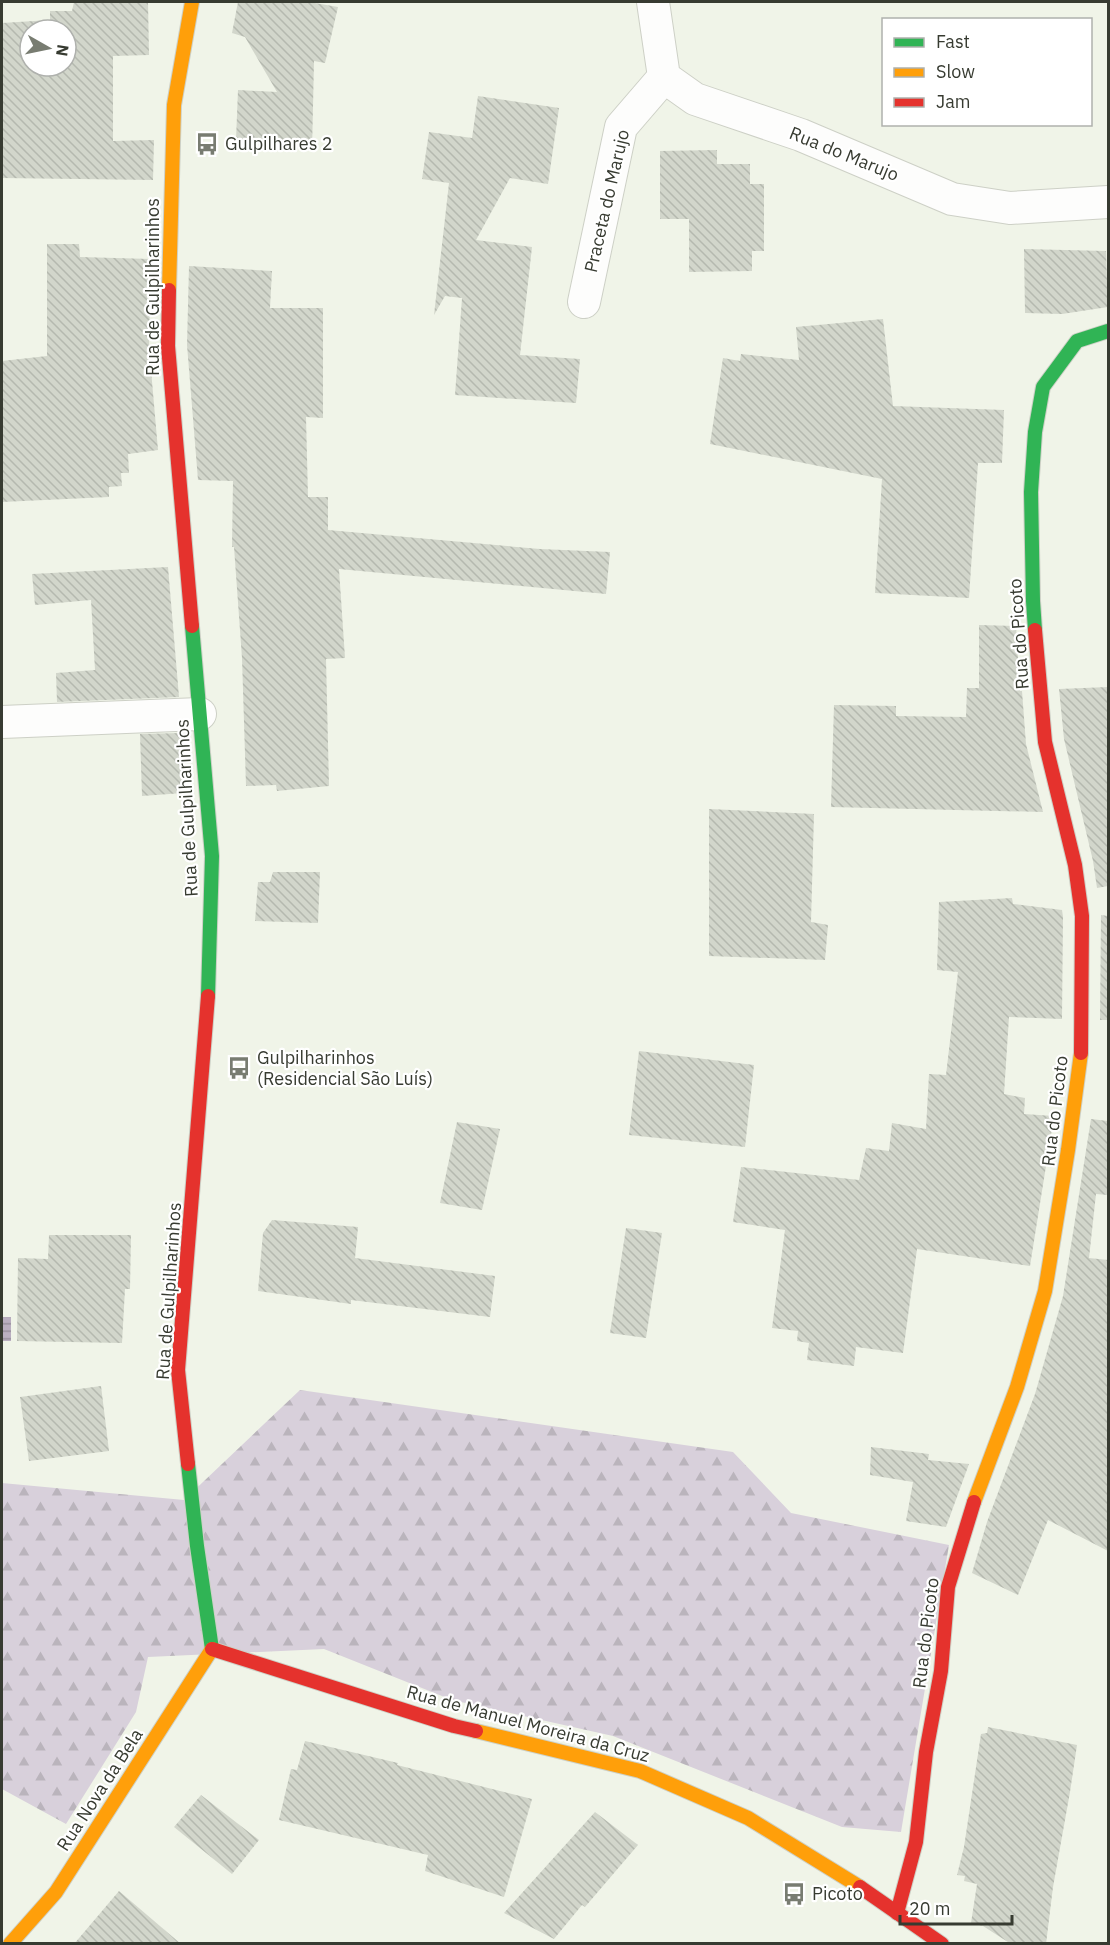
<svg xmlns="http://www.w3.org/2000/svg" width="1110" height="1945" font-family="'IBM Plex Sans',sans-serif">
<style>
.forest{fill:url(#forest-firs)}
.water{fill:url(#water-rules)}
.building{fill:url(#building-back-hatch);fill-rule:evenodd}
.lines{fill:none;stroke-linecap:round;stroke-linejoin:round}
.street-casing{stroke:#cdd0c6;stroke-width:34}
.fast-casing{stroke:#cdd0c6;stroke-width:16}
.slow-casing{stroke:#cdd0c6;stroke-width:16}
.jam-casing{stroke:#cdd0c6;stroke-width:16}
.street{stroke:#fdfdfc;stroke-width:32}
.fast{stroke:#30b455;stroke-width:14}
.slow{stroke:#ff9f0a;stroke-width:14}
.jam{stroke:#e5322d;stroke-width:14}
.labels{text-anchor:middle;stroke-width:4.5;stroke-linejoin:round;paint-order:stroke}
.poi-label{font-size:18px;fill:#373b31;stroke:#fff;text-anchor:start}
.street-label{font-size:18px;fill:#373b31;stroke:#fff}
</style>
<defs>
<pattern id="forest-firs" width="22" height="20" patternUnits="userSpaceOnUse" patternTransform="scale(1.5)"><rect width="22" height="20" fill="#d8d0db"/><path d="M5 1l3.5 6h-7zM16 11l3.5 6h-7z" fill="#bab4bc"/></pattern>
<pattern id="water-rules" width="6" height="5" patternUnits="userSpaceOnUse" patternTransform="scale(1.5)"><rect width="6" height="5" fill="#baafc0"/><path d="M0 2.5h6" fill="none" stroke="#98909d"/></pattern>
<pattern id="building-back-hatch" width="6" height="6" patternUnits="userSpaceOnUse" patternTransform="scale(1.5)"><rect width="6" height="6" fill="#d2d6cb"/><path d="M-1 5l2 2M0 0l6 6M5-1l2 2" fill="none" stroke="#b5b9af"/></pattern>
</defs>
<rect width="100%" height="100%" fill="#f0f4e8"/>
<polygon class="forest" points="300,1390 733,1452 791,1513 949,1545 901,1832 842,1827 613,1736 452,1700 324,1649 148,1657 136,1712 66,1824 2,1789 2,1483 184,1500"/>
<rect class="water" x="2" y="1317" width="9" height="24"/>
<g class="building">
<path d="M 74,2 L 148,2 L 149,55 L 113,56 L 113,141 L 154,140 L 153,180 L 2,178 L 2,23 L 50,20 L 50,11 L 72,11 ZM 30,30 L 66,30 L 66,66 L 30,66 Z"/>
<polygon points="238,2 309,2 338,7 325,63 314,61 312,152 306,142 236,140 238,90 277,92 245,37 232,33"/>
<polygon points="478,96 559,108 548,184 510,178 476,240 532,247 520,355 580,359 576,403 455,395 462,298 445,296 434,315 449,183 422,179 429,132 472,138"/>
<polygon points="717,150 717,164 750,164 750,184 764,184 764,251 752,251 752,271 689,272 689,219 660,219 660,151"/>
<polygon points="47,244 79,244 80,257 151,259 149,347 158,450 128,454 129,473 121,473 122,486 109,487 109,497 2,502 2,361 47,356"/>
<polygon points="1024,249 1106,251 1108,307 1062,314 1025,313"/>
<polygon points="189,266 272,271 270,308 323,308 323,418 306,417 308,497 328,497 328,530 540,549 610,552 606,594 339,569 345,658 326,659 329,786 277,791 276,785 246,786 242,658 234,547 232,547 233,481 198,480 187,345"/>
<polygon points="883,319 893,406 1004,410 1002,463 978,463 969,598 875,593 882,479 710,444 723,358 740,361 741,354 799,360 796,327"/>
<polygon points="168,567 179,697 57,702 56,673 95,670 91,600 35,605 32,574"/>
<polygon points="979,625 1016,626 1020,691 1022,691 1026,744 1043,812 831,807 834,705 896,706 896,716 966,717 967,688 979,688"/>
<polygon points="1108,687 1108,886 1097,888 1093,861 1064,739 1059,689"/>
<polygon points="181,733 181,754 184,755 183,793 142,796 140,734"/>
<polygon points="709,809 814,814 811,922 828,925 825,960 709,956"/>
<polygon points="273,872 320,872 318,923 255,921 258,882 270,882"/>
<polygon points="1012,898 1013,904 1062,910 1063,917 1062,1019 1009,1017 1004,1094 1025,1098 1024,1114 1054,1116 1030,1266 917,1249 903,1353 856,1347 854,1366 807,1360 809,1343 797,1341 798,1331 772,1328 785,1230 733,1222 741,1167 859,1180 866,1148 889,1151 892,1123 926,1129 929,1074 946,1075 958,972 937,970 939,902"/>
<polygon points="1101,915 1108,916 1108,1020 1100,1020"/>
<polygon points="639,1051 754,1065 745,1147 629,1135"/>
<polygon points="1091,1119 1108,1121 1108,1195 1096,1194 1089,1258 1108,1260 1108,1551 1048,1520 1018,1595 972,1573 987,1522 1035,1394 1063,1296"/>
<polygon points="457,1122 500,1129 482,1210 440,1203"/>
<polygon points="272,1220 358,1227 355,1258 495,1276 490,1317 351,1300 351,1304 258,1291 263,1233"/>
<polygon points="626,1228 662,1233 646,1338 610,1333"/>
<polygon points="49,1235 131,1235 130,1289 125,1289 122,1343 17,1341 18,1258 48,1259"/>
<polygon points="101,1386 109,1451 29,1461 20,1397"/>
<polygon points="871,1447 929,1454 928,1460 969,1464 946,1527 906,1521 913,1482 870,1475"/>
<polygon points="988,1727 1077,1745 1070,1792 1053,1887 1046,1944 1011,1944 983,1926 971,1923 977,1884 964,1881 965,1876 957,1875 964,1847 981,1734 987,1733"/>
<polygon points="305,1741 398,1763 397,1765 532,1799 504,1897 425,1871 428,1855 279,1820 291,1769 297,1770"/>
<polygon points="201,1795 259,1840 232,1874 174,1827"/>
<polygon points="595,1812 638,1845 585,1907 582,1905 554,1939 504,1913"/>
<polygon points="119,1891 181,1944 74,1944"/>
</g>
<g class="lines">
<g class="street-casing">
<g id="street">
<polyline points="653,2 664,77 695,99 801,135 952,199 1010,208 1108,202"/>
<polyline points="584,302 621,127 664,77"/>
<polyline points="2,722 200,714"/>
</g>
</g>
<g class="fast-casing">
<g id="fast">
<polyline points="192,626 212,856 208,996"/>
<polyline points="1035,630 1033,601 1031,492 1035,432 1043,387 1077,341 1108,331"/>
<polyline points="188,1464 197,1546 212,1649"/>
</g>
</g>
<g class="slow-casing">
<g id="slow">
<polyline points="169,290 174,105 192,2"/>
<polyline points="974,1502 1017,1387 1045,1291 1068,1150 1081,1053"/>
<polyline points="476,1731 640,1771 748,1818 860,1887"/>
<polyline points="10,1944 56,1892 212,1649"/>
</g>
</g>
<g class="jam-casing">
<g id="jam">
<polyline points="169,290 168,346 192,626"/>
<polyline points="1035,630 1045,742 1075,865 1082,916 1081,1053"/>
<polyline points="188,1464 178,1370 208,996"/>
<polyline points="212,1649 454,1726 476,1731"/>
<polyline points="860,1887 942,1944"/>
<polyline points="897,1913 916,1842 926,1752 941,1671 948,1587 974,1502"/>
</g>
</g>
<use href="#street" class="street"/>
<use href="#fast" class="fast"/>
<use href="#slow" class="slow"/>
<use href="#jam" class="jam"/>
</g>
<defs>
<g id="bus-bare" transform="scale(1.8)"><path d="M-5-6H5V4H4V6H2V4H-2V6H-4V4H-5ZM-3.5-4V0h7V-4ZM-3.5 1.2v1.5H-2V1.2ZM2 1.2v1.5H3.5V1.2Z" fill="#787c71" stroke="#fff" stroke-width="2.5" paint-order="stroke"/></g>
</defs>
<g fill-rule="evenodd">
<use href="#bus-bare" x="207" y="144"/>
<use href="#bus-bare" x="239" y="1068"/>
<use href="#bus-bare" x="794" y="1894"/>
</g>
<g class="labels">
<g class="poi-label">
<text x="225" y="150">Gulpilhares 2</text>
<text x="257" y="1064">Gulpilharinhos<tspan x="257" dy="21">(Residencial São Luís)</tspan></text>
<text x="812" y="1900">Picoto</text>
</g>
<g class="street-label">
<text transform="translate(844 154) rotate(22)" y="6">Rua do Marujo</text>
<text transform="translate(607 201) rotate(-77)" y="6">Praceta do Marujo</text>
<text transform="translate(153 287) rotate(-90)" y="6">Rua de Gulpilharinhos</text>
<text transform="translate(1019 634) rotate(-94)" y="6">Rua do Picoto</text>
<text transform="translate(187 808) rotate(-93)" y="6">Rua de Gulpilharinhos</text>
<text transform="translate(1055 1111) rotate(-83)" y="6">Rua do Picoto</text>
<text transform="translate(169 1291) rotate(-86)" y="6">Rua de Gulpilharinhos</text>
<text transform="translate(926 1633) rotate(-83)" y="6">Rua do Picoto</text>
<text transform="translate(528 1724) rotate(15)" y="6">Rua de Manuel Moreira da Cruz</text>
<text transform="translate(100 1790) rotate(-57)" y="6">Rua Nova da Bela</text>
</g>
</g>
<rect width="1110" height="1945" fill="none" stroke="#373b31" stroke-width="6"/>
<rect x="882" y="18" width="210" height="108" fill="#ffffff" stroke="#afb1ad" stroke-width="1.5"/>
<rect x="894" y="38" width="30" height="9" fill="#30b455" stroke="#afb1ad" stroke-width="1.5"/>
<text x="936" y="48" font-size="18" fill="#373b31">Fast</text>
<rect x="894" y="68" width="30" height="9" fill="#ff9f0a" stroke="#afb1ad" stroke-width="1.5"/>
<text x="936" y="78" font-size="18" fill="#373b31">Slow</text>
<rect x="894" y="98" width="30" height="9" fill="#e5322d" stroke="#afb1ad" stroke-width="1.5"/>
<text x="936" y="108" font-size="18" fill="#373b31">Jam</text>
<g transform="translate(48 48) rotate(99)"><circle r="28" fill="#ffffff" stroke="#afb1ad" stroke-width="1.5"/>
<path d="M0-4.5L10 22L0 15L-10 22Z" fill="#787c71"/>
<text y="-9" font-size="16" font-weight="bold" text-anchor="middle" fill="#373b31">N</text>
</g>
<path d="M900 1915v9h112v-9" fill="none" stroke="#373b31" stroke-width="3"/>
<text x="909" y="1915" font-size="18" fill="#373b31" stroke="#ffffff" stroke-width="4.5" paint-order="stroke">20 m</text>
</svg>
